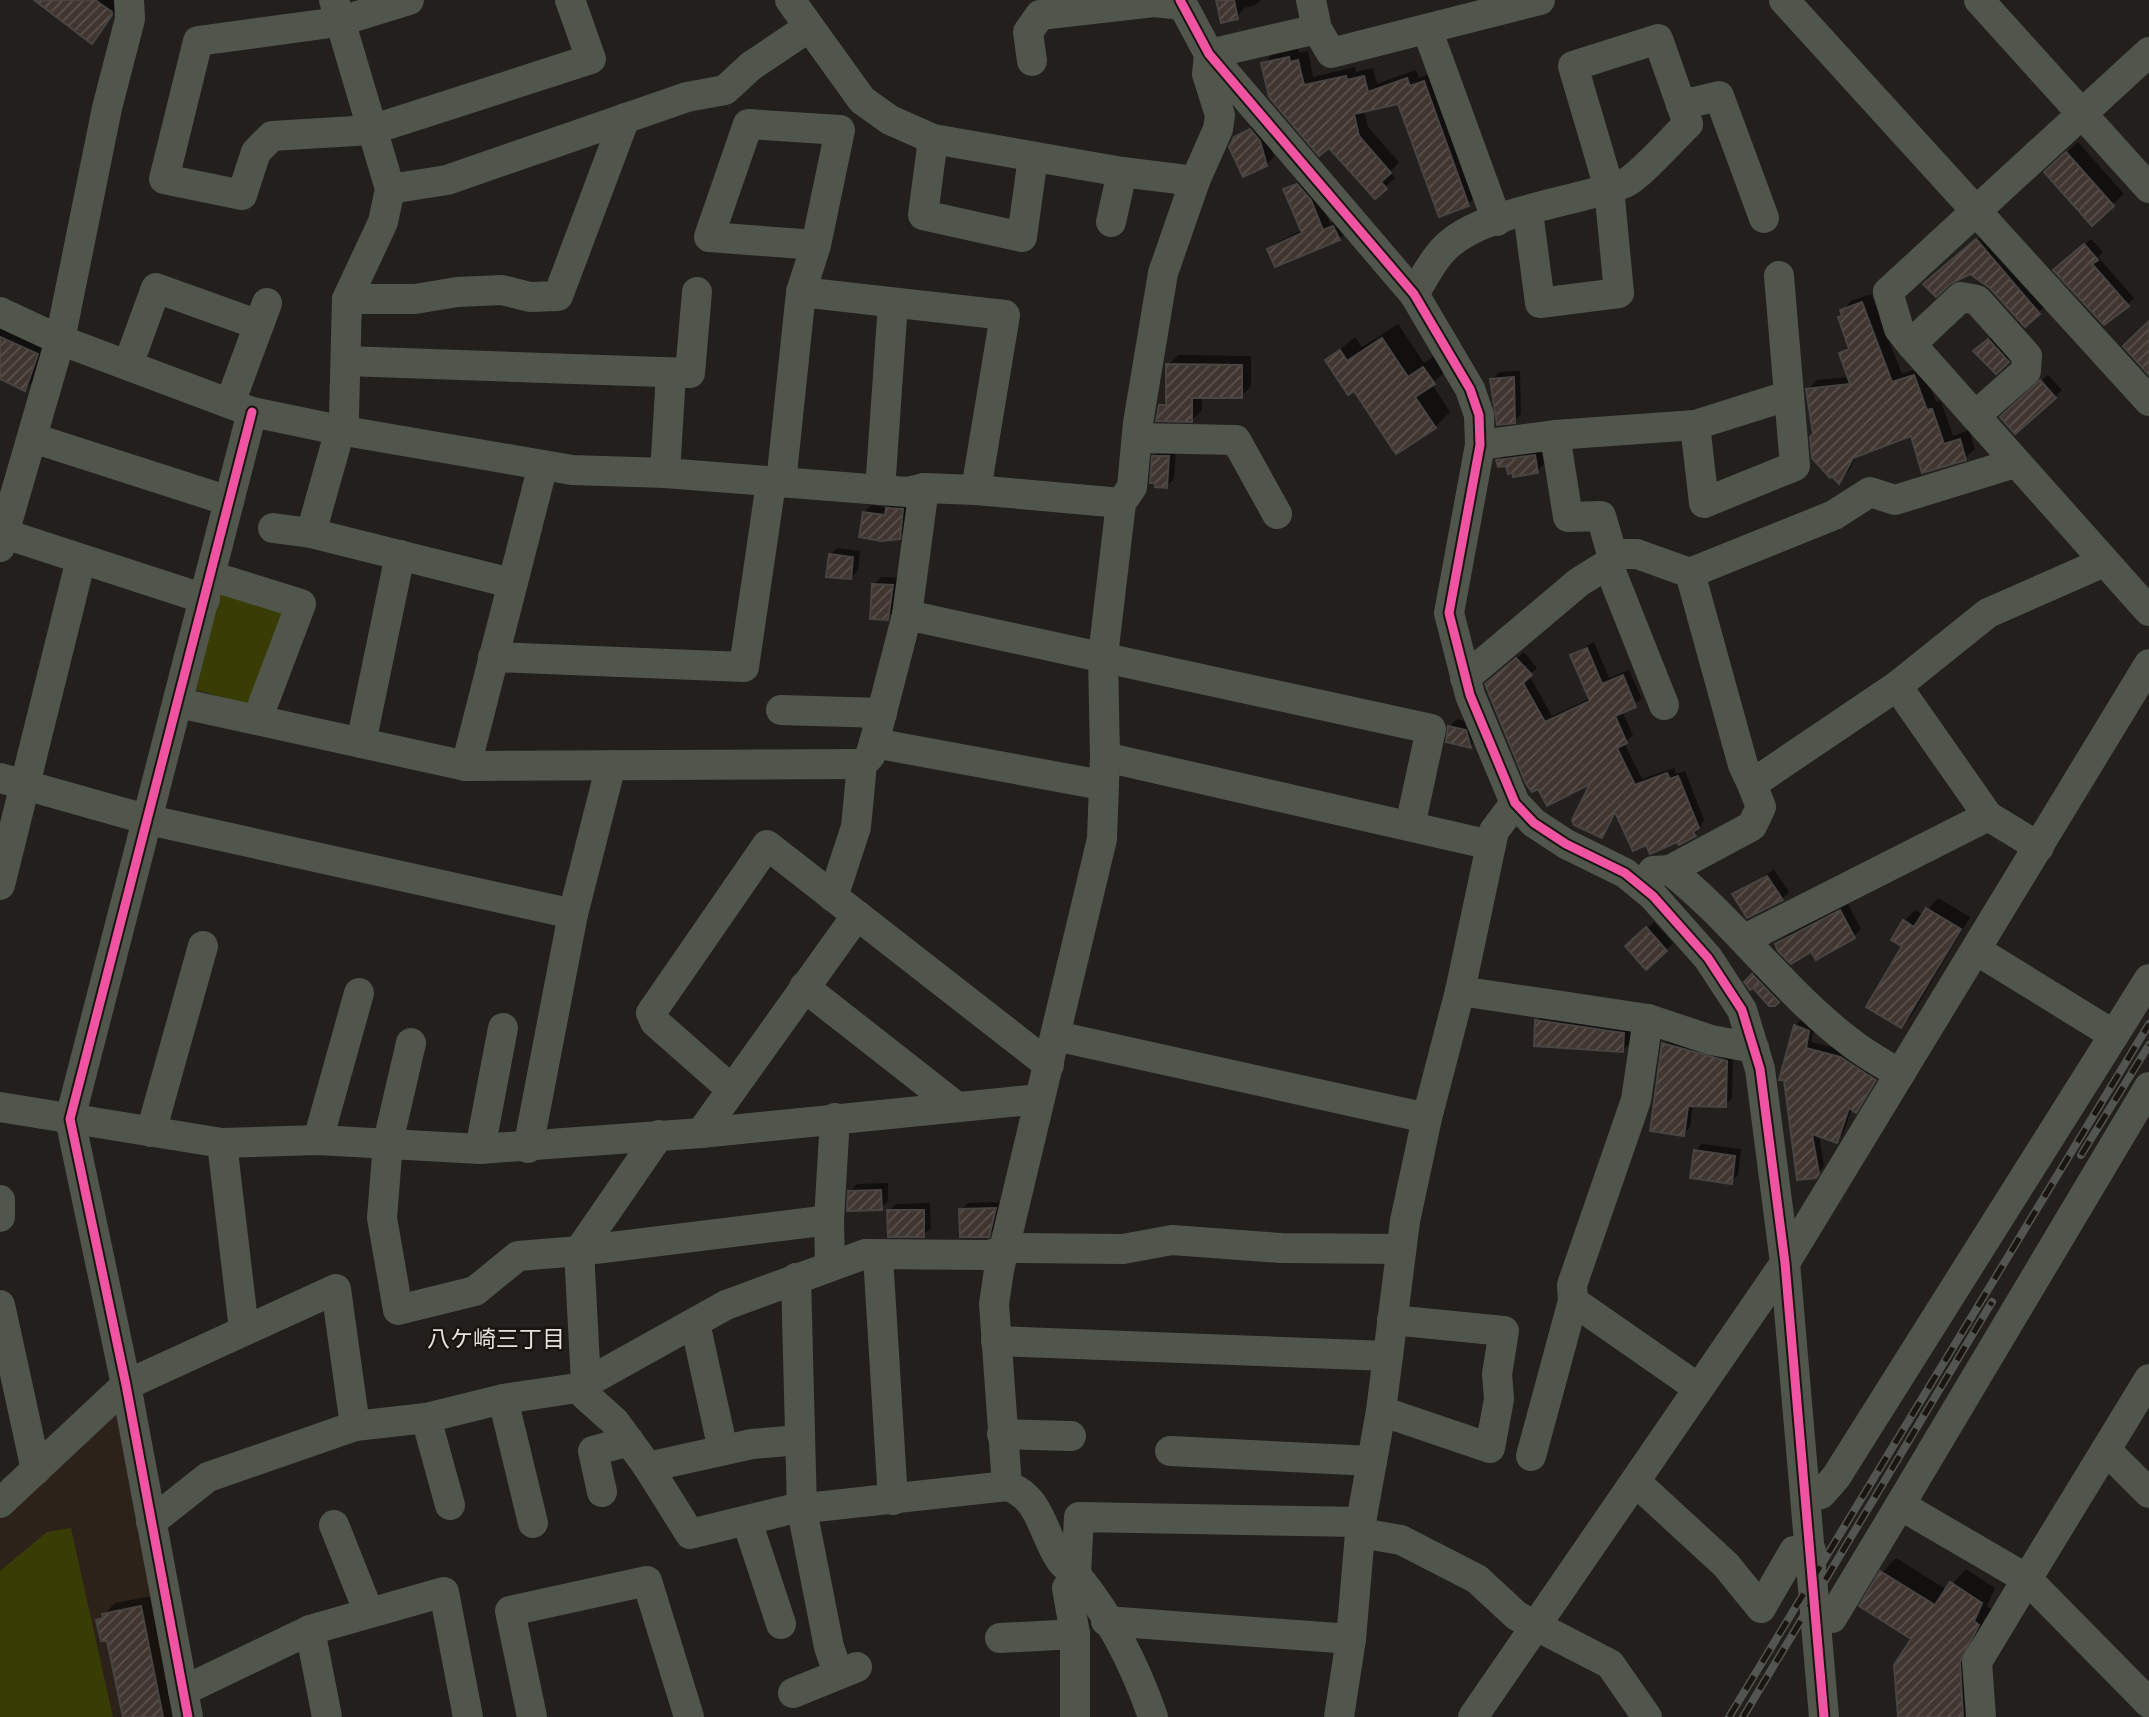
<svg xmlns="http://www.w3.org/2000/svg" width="2149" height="1717" font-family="Poppins,'Noto Sans JP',sans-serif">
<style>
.built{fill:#2c221a}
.green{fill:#393c05}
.shadow{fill:#0007}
.building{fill:url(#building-hatch);stroke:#484442;stroke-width:2}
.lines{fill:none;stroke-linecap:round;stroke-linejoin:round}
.minor{stroke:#50564c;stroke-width:30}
.rail-casing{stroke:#535650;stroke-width:8}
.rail{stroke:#1b1510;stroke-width:5;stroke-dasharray:16;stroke-linecap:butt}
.cycleway-casing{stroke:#1b1510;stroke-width:13}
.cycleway{stroke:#f153a3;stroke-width:9}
.labels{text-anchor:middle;stroke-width:5;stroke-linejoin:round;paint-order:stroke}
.neighbourhood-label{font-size:23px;fill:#e6e1de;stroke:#1b1510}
</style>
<defs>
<pattern id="building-hatch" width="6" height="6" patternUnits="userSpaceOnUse" patternTransform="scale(1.75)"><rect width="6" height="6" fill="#413530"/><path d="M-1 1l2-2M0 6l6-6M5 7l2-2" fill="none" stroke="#5c524e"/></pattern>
</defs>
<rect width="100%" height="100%" fill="#221f1c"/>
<polygon class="built" points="111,1411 121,1411 181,1717 0,1717 0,1515"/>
<g class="green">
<polygon points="214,591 284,611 248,704 193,689"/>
<polygon points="71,1528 113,1717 0,1717 0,1571 47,1532"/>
</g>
<g class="shadow">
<polygon points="42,0 117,0 121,5 92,42"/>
<polygon points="1217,0 1261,0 1255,5 1244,8 1237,17"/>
<polygon points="1298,48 1299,53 1308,51 1313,77 1355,67 1356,72 1373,68 1377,84 1416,70 1419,78 1434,72 1478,195 1468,204 1440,214 1399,102 1364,110 1368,127 1399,162 1390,172 1395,178 1375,197 1263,63 1273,54"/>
<polygon points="1258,123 1267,133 1274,157 1266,164 1235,138"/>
<polygon points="2078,142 2124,194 2092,223 2057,162"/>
<polygon points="1305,178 1318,193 1330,224 1340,220 1346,232 1339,239 1269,250 1276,243 1302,230 1286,190"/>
<polygon points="1984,234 2045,306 2038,313 1970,272 1932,277"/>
<polygon points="2091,239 2103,252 2098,257 2134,298 2127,305 2062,264"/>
<polygon points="1871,294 1902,374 1923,367 1936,402 1941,401 1953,436 1969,430 1975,449 1965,458 1912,434 1858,454 1848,472 1839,481 1815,434 1808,390 1817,380 1849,377 1841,353 1849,345 1842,311 1851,301"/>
<polygon points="0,324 46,345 34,380 25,389 0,377"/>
<polygon points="1398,324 1424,363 1439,353 1449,368 1432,384 1450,412 1435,427 1355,388 1327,360 1355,337 1362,347"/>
<polygon points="1996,333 2015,354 2008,361 1983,344"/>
<polygon points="1178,355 1251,356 1251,386 1241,396 1202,396 1202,410 1192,420 1160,406 1168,399 1168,365"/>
<polygon points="1520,371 1521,414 1514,421 1492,379 1499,372"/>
<polygon points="2048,375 2062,390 2055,397 2002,417"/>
<polygon points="1161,449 1176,450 1174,479 1166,486 1154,457"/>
<polygon points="1541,449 1544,464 1537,472 1498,461 1505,454"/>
<polygon points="895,502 910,503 906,530 899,537 864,512 872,505 889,508"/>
<polygon points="837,548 860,551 858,570 851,578 830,555"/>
<polygon points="881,577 900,578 894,611 887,618 874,585"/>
<polygon points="1594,642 1609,678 1629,670 1642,699 1622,711 1633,735 1624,743 1642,779 1674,768 1676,774 1685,771 1704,820 1695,835 1678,840 1647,843 1617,812 1602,836 1593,780 1494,677 1524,652 1537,668 1529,675 1552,716 1591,698 1572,655"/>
<polygon points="1457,719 1472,723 1477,739 1470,746 1450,726"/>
<polygon points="1774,870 1789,892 1782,899 1734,894"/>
<polygon points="1938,898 1970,917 1912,1015 1901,1026 1904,921 1915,910 1924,915"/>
<polygon points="1848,904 1861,929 1854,936 1812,950 1777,944 1784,937"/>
<polygon points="1654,922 1673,943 1666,950 1634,939"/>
<polygon points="1760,969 1785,994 1778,1001 1769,1004 1756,989 1765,979 1750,988 1747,982"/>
<polygon points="1548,1010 1634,1022 1634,1039 1622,1051 1537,1021"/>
<polygon points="1801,1020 1815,1025 1811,1042 1847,1051 1881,1073 1862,1104 1856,1110 1852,1108 1843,1134 1837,1141 1819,1135 1824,1166 1816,1176 1795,1026"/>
<polygon points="1671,1037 1733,1054 1732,1098 1725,1105 1693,1104 1690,1127 1683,1134 1664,1044"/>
<polygon points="1702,1144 1741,1149 1738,1175 1731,1182 1695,1151"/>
<polygon points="888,1183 888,1201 881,1208 850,1192 857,1184"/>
<polygon points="1002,1202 996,1228 988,1235 961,1210 968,1203"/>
<polygon points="930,1203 931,1228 923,1235 889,1211 896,1204"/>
<polygon points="1896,1558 1947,1590 1966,1569 1995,1588 1987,1606 1992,1610 1981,1717 1900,1717 1914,1638 1882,1573"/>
<polygon points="152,1596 176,1717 126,1717 109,1639 98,1621 115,1603"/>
</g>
<g class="building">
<polygon points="34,0 95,0 112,12 112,15 92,44"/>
<polygon points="1216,0 1234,0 1238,19 1221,23"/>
<polygon points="1289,57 1290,62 1298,60 1304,85 1346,76 1347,80 1364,76 1368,92 1407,78 1410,86 1424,81 1469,206 1439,217 1398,104 1354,114 1359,136 1391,173 1381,182 1387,189 1375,199 1329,148 1319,156 1269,97 1261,63"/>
<polygon points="1250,129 1260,141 1267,166 1243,177 1229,147 1234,137"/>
<polygon points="2066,152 2114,206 2092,226 2044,172"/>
<polygon points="1297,184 1311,200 1323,230 1333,226 1340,240 1275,267 1267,249 1302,233 1283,189"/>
<polygon points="1976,239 2040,314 2025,327 1990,288 1970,274 1950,284 1936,297 1923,284"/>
<polygon points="2084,244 2098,260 2092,264 2129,306 2104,325 2053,270"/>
<polygon points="1862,302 1892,382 1914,375 1927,410 1932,409 1944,444 1960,439 1966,460 1922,473 1911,436 1853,458 1839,484 1832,476 1830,478 1812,458 1810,437 1813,434 1806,389 1850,384 1839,353 1849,349 1838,317 1842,316 1840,310"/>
<polygon points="2149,321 2149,375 2123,346"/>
<polygon points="0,337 38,354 25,391 0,379"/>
<polygon points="1382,338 1408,377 1423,367 1435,384 1415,397 1436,428 1396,454 1354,391 1348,395 1325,360 1340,350 1347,361"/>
<polygon points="1988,339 2009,362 1996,374 1973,351"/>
<polygon points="1166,364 1242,365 1242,398 1192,398 1192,422 1156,421 1159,405 1166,405"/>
<polygon points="1514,377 1515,423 1497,425 1490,379"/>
<polygon points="2040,380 2056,398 2015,434 2000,417"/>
<polygon points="1535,455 1538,473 1513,477 1513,473 1508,474 1506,466 1498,467 1496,460"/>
<polygon points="1152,456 1169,456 1167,488 1155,487 1155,483 1150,483"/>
<polygon points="886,508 903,509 900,539 881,541 859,537 863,512 885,515"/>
<polygon points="829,554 853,557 851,579 826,577"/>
<polygon points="872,584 893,585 888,620 870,619"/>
<polygon points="1587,648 1602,684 1623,675 1636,707 1615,716 1627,743 1617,748 1635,785 1667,773 1670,779 1678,776 1699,828 1693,832 1696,836 1679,845 1677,842 1650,854 1646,845 1633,851 1615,812 1602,838 1574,825 1572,820 1590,784 1547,806 1538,789 1532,792 1526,784 1485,684 1516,658 1532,675 1523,683 1545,722 1590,701 1570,655"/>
<polygon points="1448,726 1466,730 1471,748 1446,742"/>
<polygon points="1767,876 1783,900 1747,918 1732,894"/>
<polygon points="1926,908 1961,929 1901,1028 1866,1007 1902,946 1891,940 1903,920 1914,927"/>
<polygon points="1840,910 1855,938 1816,960 1811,952 1791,964 1778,951 1775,944"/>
<polygon points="1646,927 1667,951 1646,970 1625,946"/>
<polygon points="1752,974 1779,1002 1775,1006 1769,1006 1754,989 1759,984 1750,990 1744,982"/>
<polygon points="1535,1020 1624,1033 1623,1052 1534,1046"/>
<polygon points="1794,1025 1809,1031 1806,1048 1840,1057 1876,1080 1856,1113 1849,1108 1837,1143 1812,1134 1819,1174 1816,1178 1797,1180 1784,1080 1779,1080"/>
<polygon points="1662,1043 1727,1061 1726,1107 1688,1106 1684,1136 1650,1131"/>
<polygon points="1694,1150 1735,1156 1732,1184 1690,1178"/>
<polygon points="881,1190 882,1210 847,1211 848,1191"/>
<polygon points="996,1208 989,1237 960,1237 959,1209"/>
<polygon points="887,1210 924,1210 924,1237 888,1237"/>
<polygon points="1880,1571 1935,1605 1950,1582 1982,1603 1974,1621 1979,1625 1960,1662 1963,1717 1898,1717 1894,1665 1911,1639 1859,1606"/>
<polygon points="141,1606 163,1717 123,1717 107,1641 101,1641 96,1620 103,1618 102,1614"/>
</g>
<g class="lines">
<g class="minor">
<polyline points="409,0 338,22 198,41 164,179 242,195 256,152 272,136 371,130 591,59 570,0"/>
<polyline points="790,0 862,100 890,120 933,139 1122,172 1195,181"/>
<polyline points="1180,0 1209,54 1414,294 1470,389 1479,415 1480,445 1449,613 1470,695 1515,803 1534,823 1566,844 1625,873 1653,896 1708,958 1742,1010 1760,1069 1785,1263 1824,1717"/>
<polyline points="1311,0 1317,29 1331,53 1540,0"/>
<polyline points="1784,0 2149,401"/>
<polyline points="1979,0 2149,188"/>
<polyline points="1317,29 1209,54 1207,74 1220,115 1218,129 1195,181 1163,273 1138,423 1132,487 1121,503 1103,656 1105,757 1491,845"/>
<polyline points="1427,29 1497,221"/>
<polyline points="2149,52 1888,292 1899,329 1911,344 2149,611"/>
<polyline points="1032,61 1028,32 1040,15 1154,2 1182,5"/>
<polyline points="1681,105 1719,96 1764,218"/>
<polyline points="933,139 923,215 1022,237 1033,157"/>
<polyline points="390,189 447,180 687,97 725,90 751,66 809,27"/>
<polyline points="1111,222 1122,172"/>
<polyline points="801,292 1005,315 976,490"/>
<path d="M 1414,294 C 1423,280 1432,261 1444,249 C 1480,211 1575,203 1625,183 C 1640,176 1674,137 1688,124 L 1658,39 L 1573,66 L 1609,188 L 1619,293 L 1540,303 L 1528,212"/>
<polyline points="347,299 415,299 457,292 502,290 530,297 558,296 625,118"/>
<polyline points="0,312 60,340 252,412 339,430 572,470 665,473 907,492 924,488 976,490 1121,503"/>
<polyline points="1911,344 1961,297 1977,300 2027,356 2026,371 1975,416"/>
<polyline points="346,361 690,373 697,292"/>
<polyline points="128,365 156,288 259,325"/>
<polyline points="230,403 267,303"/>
<polyline points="1695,425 1704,503 1795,466 1779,276"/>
<polyline points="1555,435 1568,517 1601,516 1612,554"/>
<polyline points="33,438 229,501"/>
<polyline points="1138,438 1236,440 1277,514"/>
<polyline points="1480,445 1555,435 1695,425 1787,396"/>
<polyline points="665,473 671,374"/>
<polyline points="781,483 801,292 816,245 840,130 748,124 709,237 816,245"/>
<polyline points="880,490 893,303"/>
<polyline points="273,528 311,533 511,583"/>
<polyline points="311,533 344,416 347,299 383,222 390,189 334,0"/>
<polyline points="5,534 205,599"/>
<polyline points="0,547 60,340 107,108 130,19 129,0"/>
<polyline points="1608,564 1664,705"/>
<polyline points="1690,573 1743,765 1752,784"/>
<polyline points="211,576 301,604 257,720"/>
<polyline points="907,615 1431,729 1410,826"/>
<polyline points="493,657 744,667 771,483"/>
<polyline points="1465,678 1579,582 1608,564 1612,554 1637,554 1690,573 1834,515 1870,492 1895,500 2015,463"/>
<polyline points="1897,686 1988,613 2104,562"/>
<polyline points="179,703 466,766 862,764"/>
<polyline points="781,710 882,713"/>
<polyline points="361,743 400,555"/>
<polyline points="874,743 1102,785"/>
<polyline points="466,766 543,465"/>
<polyline points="0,778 149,820 573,914"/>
<polyline points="1670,870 1752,826 1761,807 1752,784 1897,686 1988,816"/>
<path d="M 1653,871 L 1670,870 C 1735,922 1784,992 1850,1042 C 1865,1054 1883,1064 1900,1074"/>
<polyline points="0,885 81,559"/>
<polyline points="833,897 856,827 862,764 870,756 874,743 907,615 924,488"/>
<polyline points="1745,939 1988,816 2039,847"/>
<polyline points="804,987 957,1107"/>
<polyline points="1460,991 1648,1019 1711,1040 1754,1048"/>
<polyline points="2114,1035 2149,979"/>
<polyline points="1056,1036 1427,1118"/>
<polyline points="411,1043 388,1142 382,1218 398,1310 475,1291 518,1256 579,1251 829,1220"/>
<polyline points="731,1089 655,1022 651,1013 767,845 1049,1065"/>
<polyline points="0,1107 222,1143 318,1140 480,1149 701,1133 1039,1099"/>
<polyline points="151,1132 203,946"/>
<polyline points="701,1133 857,915"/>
<polyline points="318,1140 359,993"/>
<polyline points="222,1143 244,1330"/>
<polyline points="528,1148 573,914 611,765"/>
<polyline points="480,1149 503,1028"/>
<polyline points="0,1200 0,1217"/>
<polyline points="878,1256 893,1500"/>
<polyline points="830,1266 829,1220 835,1118"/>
<polyline points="796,1278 802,1510 829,1647 838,1673"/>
<polyline points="1573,1301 1698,1388"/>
<polyline points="0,1305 36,1470"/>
<polyline points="695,1323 723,1450"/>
<polyline points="996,1341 1388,1356"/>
<polyline points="586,1383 579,1251 659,1135"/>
<path d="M 577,1388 L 615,1422 L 648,1467 L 690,1534 L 788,1510 L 1007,1486 C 1041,1496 1043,1536 1061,1561 C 1065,1567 1073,1570 1077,1576 C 1110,1616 1136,1668 1153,1717"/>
<polyline points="503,1399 533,1523"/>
<polyline points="1381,1411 1490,1448 1499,1399 1497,1374 1504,1331 1392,1320"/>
<polyline points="426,1418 450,1505"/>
<polyline points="1002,1434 1071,1436"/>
<polyline points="2106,1450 2149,1493"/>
<polyline points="1170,1451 1372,1461"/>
<polyline points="1531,1456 1573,1301 1572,1285 1636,1100 1648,1019"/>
<polyline points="648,1467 752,1444 800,1440"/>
<polyline points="1637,1483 1726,1565 1761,1608 1794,1551 1811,1551"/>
<polyline points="1007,1486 994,1304 999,1270 1102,839 1105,757"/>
<polyline points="602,1492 593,1451 629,1441"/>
<polyline points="1806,1498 1821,1494 1836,1477 2114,1035 1976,950"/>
<polyline points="0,1503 126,1385 336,1289 355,1426"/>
<polyline points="1900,1505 2149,1087"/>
<polyline points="747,1521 781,1624"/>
<polyline points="151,1522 208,1477 355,1426 426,1418 503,1399 577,1388 726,1305 865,1254 989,1255 1011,1248 1123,1249 1172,1240 1281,1248 1401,1249"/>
<polyline points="334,1525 369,1613"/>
<polyline points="1361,1533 1401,1540 1477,1579 1517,1616 1610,1664 1647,1717"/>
<polyline points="1816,1618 1832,1618 1900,1505 2027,1579 2149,1379"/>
<polyline points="1106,1621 1351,1639"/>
<polyline points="310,1630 327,1717"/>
<polyline points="1000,1638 1075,1634"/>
<polyline points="183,1691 310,1630 444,1592 468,1717"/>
<polyline points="793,1693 857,1667"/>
<polyline points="188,1717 126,1385 70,1119 252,412"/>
<polyline points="532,1717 510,1611 647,1581 689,1717"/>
<polyline points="1075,1717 1075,1634 1067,1588 1076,1574 1079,1517 1361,1522"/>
<polyline points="1339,1717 1351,1639 1361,1522 1381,1411 1405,1221 1427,1118 1460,991 1491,845 1494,831 1515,803"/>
<polyline points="1473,1717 1785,1263 2149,664"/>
<polyline points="1981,1717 1977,1662 2027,1579 2149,1703"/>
</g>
<g class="rail-casing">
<g id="rail">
<polyline points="2081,1155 2149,1045"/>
<polyline points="1729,1717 2149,1024"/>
<polyline points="1743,1717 1992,1302"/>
</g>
</g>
<use href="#rail" class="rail"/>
<g class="cycleway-casing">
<g id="cycleway">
<polyline points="1180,0 1209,54 1414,294 1470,389 1479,415 1480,445 1449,613 1470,695 1515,803 1534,823 1566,844 1625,873 1653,896 1708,958 1742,1010 1760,1069 1785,1263 1824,1717"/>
<polyline points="188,1717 126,1385 70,1119 252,412"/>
</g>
</g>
<use href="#cycleway" class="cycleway"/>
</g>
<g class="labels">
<g class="neighbourhood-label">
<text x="496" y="1347">八ケ崎三丁目</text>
</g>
</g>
</svg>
